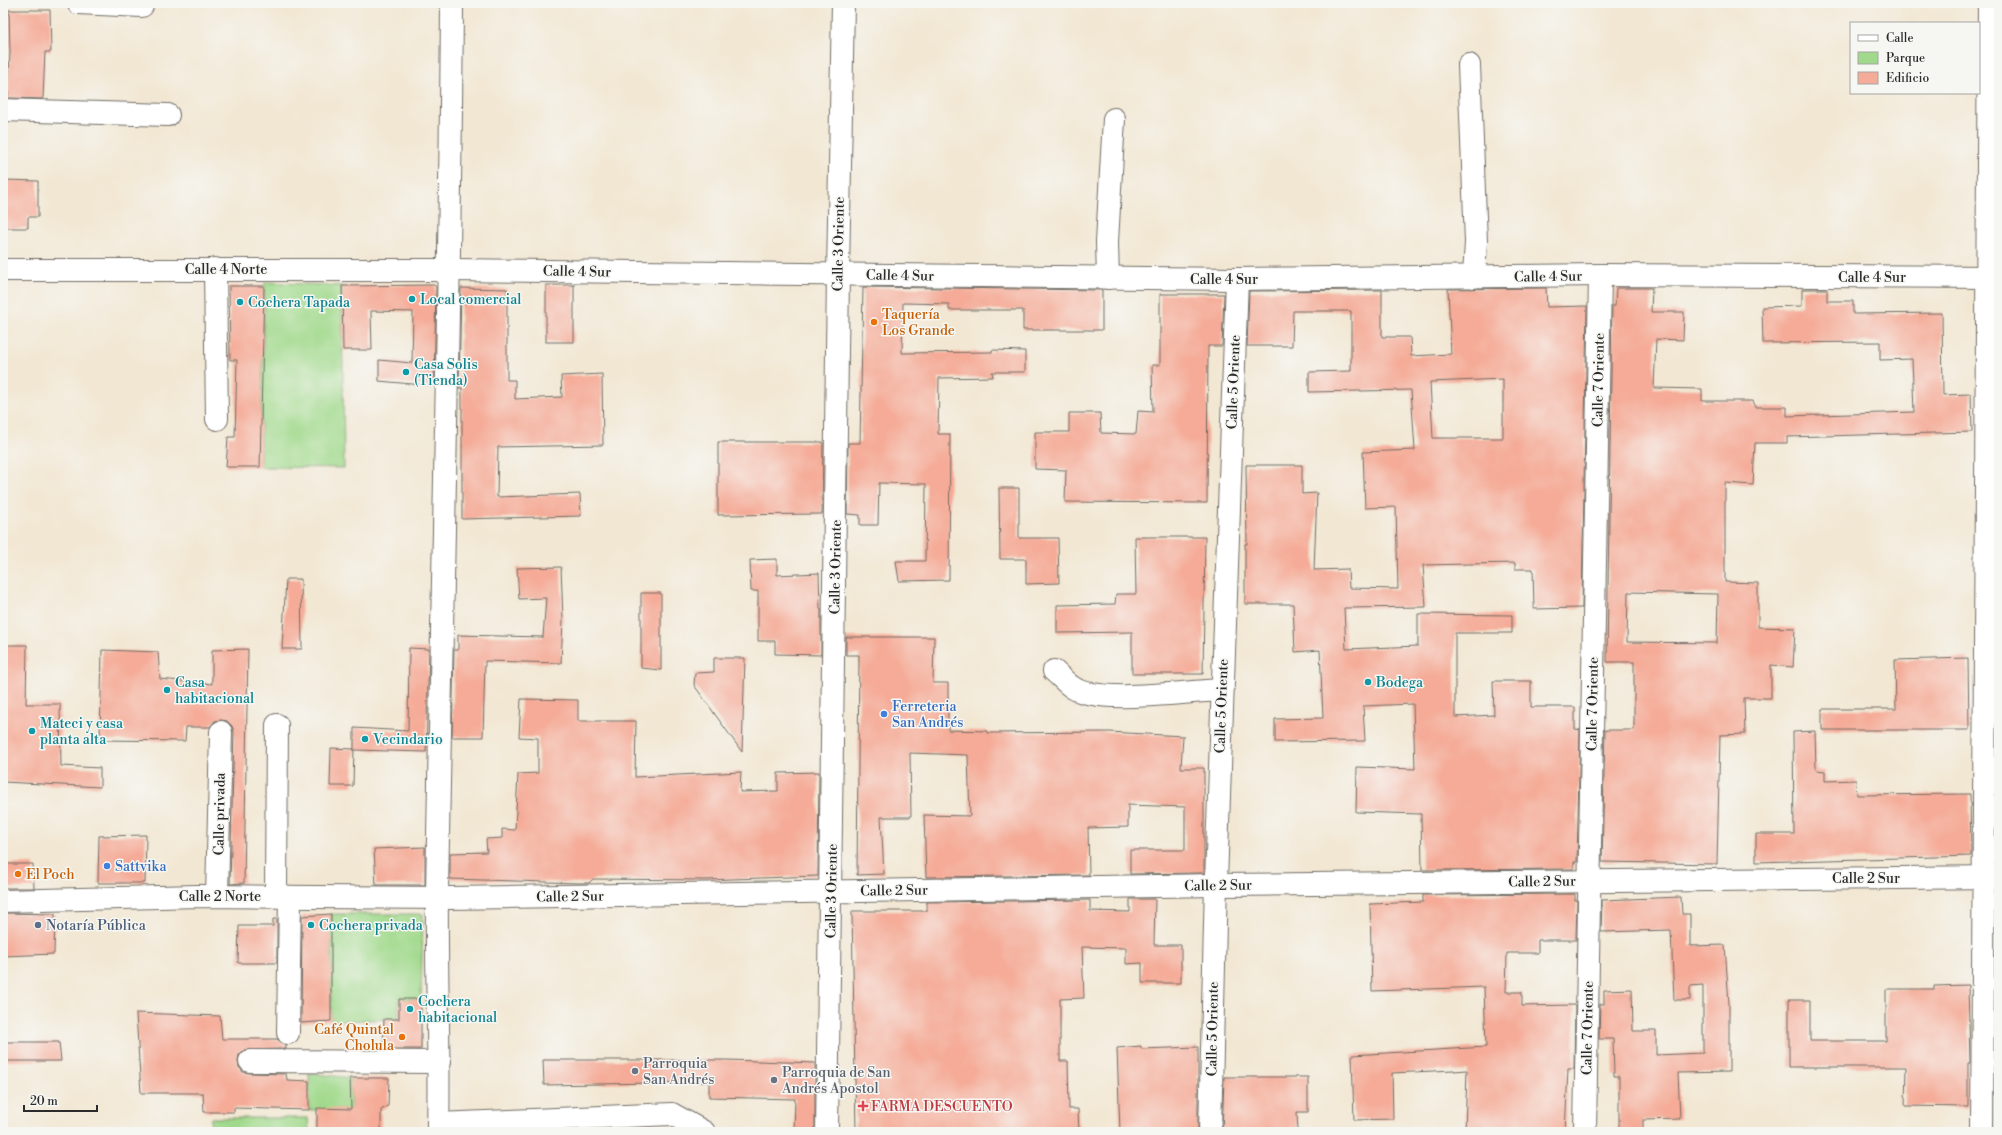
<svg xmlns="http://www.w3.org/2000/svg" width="2002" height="1135" font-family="'Libre Bodoni',serif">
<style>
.green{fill:#a0d98b;stroke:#66825b}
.building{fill:#f5ab97;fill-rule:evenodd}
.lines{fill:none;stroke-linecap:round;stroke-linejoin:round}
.minor-casing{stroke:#716d66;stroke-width:24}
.major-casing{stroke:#716d66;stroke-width:24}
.minor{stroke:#fff;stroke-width:22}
.major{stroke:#fff;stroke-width:22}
.culture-dot{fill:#0f9aa8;stroke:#f6f6f2;stroke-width:1.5}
.food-dot{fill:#e8710a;stroke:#f6f6f2;stroke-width:1.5}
.shop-dot{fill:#3f7fe0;stroke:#f6f6f2;stroke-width:1.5}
.service-dot{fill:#5c6f8a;stroke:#f6f6f2;stroke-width:1.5}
.worship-dot{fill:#6b7280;stroke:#f6f6f2;stroke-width:1.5}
.health-dot{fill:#e0444e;stroke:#f6f6f2;stroke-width:1.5}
.labels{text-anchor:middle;stroke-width:3;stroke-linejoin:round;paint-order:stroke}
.street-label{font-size:14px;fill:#2b2b2b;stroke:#f6f6f2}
.culture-label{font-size:14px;fill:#0d838f;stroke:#f6f6f2;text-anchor:start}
.food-label{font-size:14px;fill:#c56008;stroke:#f6f6f2;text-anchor:start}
.shop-label{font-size:14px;fill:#366cbe;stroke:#f6f6f2;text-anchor:start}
.service-label{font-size:14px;fill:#4e5e75;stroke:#f6f6f2;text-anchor:start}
.worship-label{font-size:14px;fill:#5b616d;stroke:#f6f6f2;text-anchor:start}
.health-label{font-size:14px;fill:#be3a42;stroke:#f6f6f2;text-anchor:start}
</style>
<rect width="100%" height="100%" fill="#f6f6f2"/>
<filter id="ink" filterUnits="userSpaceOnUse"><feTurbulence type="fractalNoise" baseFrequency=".025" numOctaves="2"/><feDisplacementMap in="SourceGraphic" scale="8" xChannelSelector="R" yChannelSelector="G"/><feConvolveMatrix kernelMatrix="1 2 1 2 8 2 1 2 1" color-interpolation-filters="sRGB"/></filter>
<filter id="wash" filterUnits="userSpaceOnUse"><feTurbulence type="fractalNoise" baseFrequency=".012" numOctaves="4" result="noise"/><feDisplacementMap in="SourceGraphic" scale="16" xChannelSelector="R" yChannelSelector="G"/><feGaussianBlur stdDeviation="0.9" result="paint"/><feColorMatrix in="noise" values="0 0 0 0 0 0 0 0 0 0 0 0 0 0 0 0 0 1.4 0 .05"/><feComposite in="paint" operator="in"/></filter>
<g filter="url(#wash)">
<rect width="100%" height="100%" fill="#f2e7d3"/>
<g class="green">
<polygon points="265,282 342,286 344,468 260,467"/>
<polygon points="331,914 423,914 421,999 399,999 399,1019 331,1021"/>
<polygon points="309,1073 350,1078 351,1109 309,1110"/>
<polygon points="211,1118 308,1118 309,1132 210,1132"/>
</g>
<g id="blocks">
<g class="building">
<polygon points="9,10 50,10 51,52 45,52 43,99 8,98 10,52"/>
<polygon points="4,180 38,181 38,217 28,217 28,228 4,228"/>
<polygon points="434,285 436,287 434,386 379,381 379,360 412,363 413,312 371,311 372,350 343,350 342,286"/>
<rect x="546" y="285" width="28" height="57"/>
<polygon points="229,286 264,286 260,467 226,467 228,437 235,437 237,360 230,360"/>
<polygon points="863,287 1102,290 1102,330 1023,330 1023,310 949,310 949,304 903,303 902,353 992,352 992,350 1025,351 1025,372 992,372 993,377 939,378 938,434 950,434 949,580 899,581 896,561 925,561 926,484 879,483 878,525 860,525 860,515 847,514 848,443 860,443"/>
<polygon points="461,288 507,289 507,380 515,380 515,399 562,397 561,376 602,374 603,445 498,447 497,497 580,494 581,516 462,519 462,388 459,388"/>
<path d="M 1546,288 L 1547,307 L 1587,306 L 1582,608 L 1534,609 L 1533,569 L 1515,569 L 1515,563 L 1423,565 L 1426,607 L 1344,608 L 1346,649 L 1418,646 L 1418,614 L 1512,615 L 1512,633 L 1455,633 L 1455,717 L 1494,715 L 1493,681 L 1531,681 L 1531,707 L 1575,707 L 1575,729 L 1580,730 L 1577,862 L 1574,862 L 1574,869 L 1422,870 L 1421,814 L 1356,812 L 1357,767 L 1415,769 L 1413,704 L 1363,706 L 1365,741 L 1275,742 L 1275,719 L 1323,718 L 1320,650 L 1295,652 L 1293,604 L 1245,604 L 1245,544 L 1247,544 L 1246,465 L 1302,465 L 1302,494 L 1317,493 L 1314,570 L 1348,569 L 1349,588 L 1398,589 L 1396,507 L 1365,508 L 1363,452 L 1415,450 L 1411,390 L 1309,392 L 1309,372 L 1351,371 L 1351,311 L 1293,311 L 1292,346 L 1247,346 L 1249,291 L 1382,290 L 1382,337 L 1410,337 L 1411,356 L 1451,354 L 1448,289 ZM 1503,379 L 1503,438 L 1433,438 L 1430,382 Z"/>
<path d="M 1616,288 L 1652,288 L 1651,312 L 1684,312 L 1683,340 L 1656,339 L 1654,388 L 1702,389 L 1702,401 L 1752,401 L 1755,407 L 1787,407 L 1787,416 L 1914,412 L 1912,359 L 1880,360 L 1880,342 L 1763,343 L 1762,307 L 1802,306 L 1802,289 L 1827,289 L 1827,301 L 1853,301 L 1853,314 L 1942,313 L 1943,395 L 1971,394 L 1972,432 L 1787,437 L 1787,443 L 1755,443 L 1753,485 L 1725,483 L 1725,582 L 1758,583 L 1758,627 L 1795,628 L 1793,667 L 1771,665 L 1771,698 L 1744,698 L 1745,734 L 1720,735 L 1717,864 L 1602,862 L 1605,730 L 1634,730 L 1634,662 L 1607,662 L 1612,306 L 1615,306 ZM 1628,592 L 1718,594 L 1717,643 L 1627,642 Z"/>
<polygon points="1160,294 1224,294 1222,346 1208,346 1207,503 1065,502 1066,470 1035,469 1035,432 1069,432 1069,413 1100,413 1101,433 1136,434 1138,411 1153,412 1152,365 1160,365"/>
<polygon points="718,442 823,442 822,514 718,515"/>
<polygon points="999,488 1019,488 1019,538 1058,538 1059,583 1026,584 1026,559 1000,559"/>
<polygon points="1135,537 1205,537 1203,674 1132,674 1132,632 1057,633 1057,605 1115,604 1116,594 1136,594"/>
<polygon points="777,559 777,575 819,573 820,609 821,609 821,655 775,654 775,641 758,641 758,591 751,591 750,560"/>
<polygon points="561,567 563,619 561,663 485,661 483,737 452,737 454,650 458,650 458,635 543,637 546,598 519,599 517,568"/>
<polygon points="286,579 301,579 302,649 282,649"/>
<polygon points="641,593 661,593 661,670 641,668"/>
<polygon points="846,637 934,637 933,683 948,683 948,730 987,731 987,733 1109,732 1183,736 1181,768 1204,768 1204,873 1130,874 1130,850 1185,850 1185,807 1128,805 1128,827 1088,828 1089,875 926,877 924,815 970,816 968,755 910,753 911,817 881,817 884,874 857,875 859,655 846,655"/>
<polygon points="3,645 27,645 26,704 60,704 61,766 100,768 100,787 3,782"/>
<polygon points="409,648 429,649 426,752 354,750 354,728 408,731"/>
<polygon points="248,649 244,883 230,884 234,732 232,726 227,721 221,720 215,721 210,727 186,727 185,741 100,740 102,650 158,652 160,679 212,684 212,650"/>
<polygon points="714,658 745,658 742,752 694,685 695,673 714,672"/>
<polygon points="1968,658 1969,730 1822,730 1822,709 1896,709 1895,660"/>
<polygon points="521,699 578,700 578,721 636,721 635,777 741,772 740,792 778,791 778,773 819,772 818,876 705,880 593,879 589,883 579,883 450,879 450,853 487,852 486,839 502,838 502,829 515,830 518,774 538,773 538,738 519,737"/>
<polygon points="1815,731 1816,770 1825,771 1825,781 1856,780 1857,795 1970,794 1971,856 1756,862 1756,834 1794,834 1793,732"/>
<polygon points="331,748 354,749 353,786 330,786"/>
<polygon points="146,835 145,883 98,883 99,836"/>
<polygon points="425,847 425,885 376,885 374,849"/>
<polygon points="3,864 33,864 34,888 3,888"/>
<polygon points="1575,894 1575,900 1577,900 1576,940 1538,940 1538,953 1507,953 1506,992 1522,992 1522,1006 1575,1005 1574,1069 1568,1069 1565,1132 1465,1132 1467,1070 1454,1071 1454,1070 1392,1073 1393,1119 1354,1120 1352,1055 1486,1047 1484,987 1372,991 1370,904 1423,902 1423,895"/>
<polygon points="1681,897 1682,914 1690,914 1690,946 1725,945 1729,1004 1729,1072 1678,1073 1680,1119 1643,1120 1643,1132 1619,1132 1619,1076 1614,1076 1613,1039 1599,1039 1600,1004 1604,1004 1604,990 1632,989 1633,1031 1656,1031 1656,1055 1703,1053 1703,985 1690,986 1690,1000 1674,1000 1671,930 1601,932 1602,900"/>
<polygon points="1130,899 1155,899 1154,945 1181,945 1181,983 1142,983 1142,963 1126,964 1126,948 1082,947 1084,998 1060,999 1060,1061 1068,1061 1069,1109 1078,1109 1079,1132 856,1132 852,911 927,911 927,902 1090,900 1090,911 1130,912"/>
<polygon points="3,913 55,914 54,954 3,956"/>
<polygon points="331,914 331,1021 301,1023 302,916"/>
<polygon points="273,919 277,919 277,963 238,963 239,926 273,926"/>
<polygon points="1968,985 1970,1061 1970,1063 1968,1063 1968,1107 1905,1106 1906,1067 1789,1067 1789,1000 1810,1000 1810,1041 1886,1041 1886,989 1934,989 1934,986"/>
<polygon points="399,999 421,999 421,1049 383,1049 384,1019 399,1019"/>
<polygon points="136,1013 220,1016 222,1039 277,1039 286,1045 286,1049 244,1050 239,1055 238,1061 239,1067 243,1072 250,1073 286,1074 287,1080 309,1081 309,1110 234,1108 234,1112 204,1112 203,1093 141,1093"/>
<polygon points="3,1042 59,1042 61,1061 3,1061"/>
<polygon points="1141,1046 1141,1049 1198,1047 1198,1132 1120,1132 1117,1048"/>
<polygon points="543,1060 727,1060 815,1063 815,1132 794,1132 795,1099 709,1097 709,1082 544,1085"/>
<polygon points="1224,1077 1308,1077 1308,1112 1297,1112 1298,1132 1222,1132"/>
<polygon points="350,1078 389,1078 388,1106 381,1110 381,1132 317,1132 317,1108 351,1109"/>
</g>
</g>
</g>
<g filter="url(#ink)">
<use href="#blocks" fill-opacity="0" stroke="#716d66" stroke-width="1"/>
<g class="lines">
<g class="minor-casing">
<g id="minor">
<polyline points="78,3 142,6"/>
<polyline points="1469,65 1476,242 1474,277"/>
<polyline points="3,110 168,115"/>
<polyline points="215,269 217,419"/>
<polyline points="3,270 454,270 1237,279 1600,275 1999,277"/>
<polyline points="1108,278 1107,242 1114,119"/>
<path d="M 1054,671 C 1060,676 1066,683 1072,687 C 1097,705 1188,691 1222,690"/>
<polyline points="217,896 221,732"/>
<polyline points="276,896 277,725"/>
<polyline points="3,901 198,896 449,898 1216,885 1999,877"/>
<polyline points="288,1033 290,897"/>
<polyline points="250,1061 440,1062"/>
<polyline points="438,1124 672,1114 704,1132"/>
<polyline points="827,1132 838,274 843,3"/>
<polyline points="1210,1132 1216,882 1237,279"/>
<polyline points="1585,1132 1600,275"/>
<polyline points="1982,1132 1989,3"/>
</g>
</g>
<g class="major-casing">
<path id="major" d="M 438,1132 C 440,1053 436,973 437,894 C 442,597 450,300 452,3"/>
</g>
<use href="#minor" class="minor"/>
<use href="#major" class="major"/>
</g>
</g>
<g class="culture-dot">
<circle cx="412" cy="299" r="4"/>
<circle cx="240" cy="302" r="4"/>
<circle cx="406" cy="372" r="4"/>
<circle cx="1368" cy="682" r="4"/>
<circle cx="167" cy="690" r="4"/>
<circle cx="32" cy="731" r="4"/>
<circle cx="365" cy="739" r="4"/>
<circle cx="311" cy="925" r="4"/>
<circle cx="410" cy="1009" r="4"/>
</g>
<g class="food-dot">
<circle cx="874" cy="322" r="4"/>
<circle cx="18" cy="874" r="4"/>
<circle cx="402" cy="1037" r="4"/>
</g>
<g class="shop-dot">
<circle cx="884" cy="714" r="4"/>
<circle cx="107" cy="866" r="4"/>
</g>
<circle class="service-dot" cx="38" cy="925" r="4"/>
<g class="worship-dot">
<circle cx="635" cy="1071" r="4"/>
<circle cx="774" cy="1080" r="4"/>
</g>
<path class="health-dot" d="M861 1100h4v4h4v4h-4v4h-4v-4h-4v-4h4z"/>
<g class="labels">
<g class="street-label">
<text transform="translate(838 244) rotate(-89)" y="5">Calle 3 Oriente</text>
<text x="226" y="274">Calle 4 Norte</text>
<text transform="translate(577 271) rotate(1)" y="5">Calle 4 Sur</text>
<text transform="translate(900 275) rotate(1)" y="5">Calle 4 Sur</text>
<text transform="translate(1548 276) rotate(-1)" y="5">Calle 4 Sur</text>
<text x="1872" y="282">Calle 4 Sur</text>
<text x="1224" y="284">Calle 4 Sur</text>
<text transform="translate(1598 380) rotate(-89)" y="5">Calle 7 Oriente</text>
<text transform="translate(1233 382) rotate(-88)" y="5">Calle 5 Oriente</text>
<text transform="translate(835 567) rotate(-89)" y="5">Calle 3 Oriente</text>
<text transform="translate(1592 704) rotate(-89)" y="5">Calle 7 Oriente</text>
<text transform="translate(1221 706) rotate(-88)" y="5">Calle 5 Oriente</text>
<text transform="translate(219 814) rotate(-89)" y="5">Calle privada</text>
<text x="1866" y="883">Calle 2 Sur</text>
<text transform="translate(1542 881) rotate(-1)" y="5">Calle 2 Sur</text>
<text transform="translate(1218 885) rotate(-1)" y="5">Calle 2 Sur</text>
<text transform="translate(894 890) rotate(-1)" y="5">Calle 2 Sur</text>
<text transform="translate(831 891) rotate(-89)" y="5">Calle 3 Oriente</text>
<text x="220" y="901">Calle 2 Norte</text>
<text transform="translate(570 896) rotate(-1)" y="5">Calle 2 Sur</text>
<text transform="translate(1587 1028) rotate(-89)" y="5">Calle 7 Oriente</text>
<text transform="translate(1212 1029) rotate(-89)" y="5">Calle 5 Oriente</text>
</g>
<g class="culture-label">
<text x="420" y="304">Local comercial</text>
<text x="248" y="307">Cochera Tapada</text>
<text x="414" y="369">Casa Solis<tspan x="414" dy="16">(Tienda)</tspan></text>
<text x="175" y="687">Casa<tspan x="175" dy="16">habitacional</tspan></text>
<text x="1376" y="687">Bodega</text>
<text x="40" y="728">Mateci y casa<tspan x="40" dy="16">planta alta</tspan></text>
<text x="373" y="744">Vecindario</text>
<text x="319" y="930">Cochera privada</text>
<text x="418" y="1006">Cochera<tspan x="418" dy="16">habitacional</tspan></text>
</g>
<g class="food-label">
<text x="882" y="319">Taquería<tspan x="882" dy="16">Los Grande</tspan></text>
<text x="26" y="879">El Poch</text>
<text x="394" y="1034" text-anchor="end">Café Quintal<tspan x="394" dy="16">Cholula</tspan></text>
</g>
<g class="shop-label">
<text x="892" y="711">Ferreteria<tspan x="892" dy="16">San Andrés</tspan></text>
<text x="115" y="871">Sattvika</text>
</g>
<g class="service-label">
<text x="46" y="930">Notaría Pública</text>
</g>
<g class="worship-label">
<text x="643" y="1068">Parroquia<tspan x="643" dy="16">San Andrés</tspan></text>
<text x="782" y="1077">Parroquia de San<tspan x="782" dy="16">Andrés Apostol</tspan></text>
</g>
<g class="health-label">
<text x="871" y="1111">FARMA DESCUENTO</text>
</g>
</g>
<rect width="2002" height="1135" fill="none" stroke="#f6f6f2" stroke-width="16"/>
<rect x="1850" y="22" width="130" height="72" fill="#f6f6f2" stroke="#a5a5a2"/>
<rect x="1858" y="35" width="20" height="6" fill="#ffffff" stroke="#a5a5a2"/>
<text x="1886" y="42" font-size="12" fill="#2b2b2b">Calle</text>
<rect x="1858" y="52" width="20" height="12" fill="#a0d98b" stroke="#a5a5a2"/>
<text x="1886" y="62" font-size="12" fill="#2b2b2b">Parque</text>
<rect x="1858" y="72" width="20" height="12" fill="#f5ab97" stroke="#a5a5a2"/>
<text x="1886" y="82" font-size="12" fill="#2b2b2b">Edificio</text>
<path d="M24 1105v6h73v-6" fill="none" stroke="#2b2b2b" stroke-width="2"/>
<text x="30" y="1105" font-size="12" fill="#2b2b2b" stroke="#f6f6f2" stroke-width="3" paint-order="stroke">20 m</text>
</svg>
